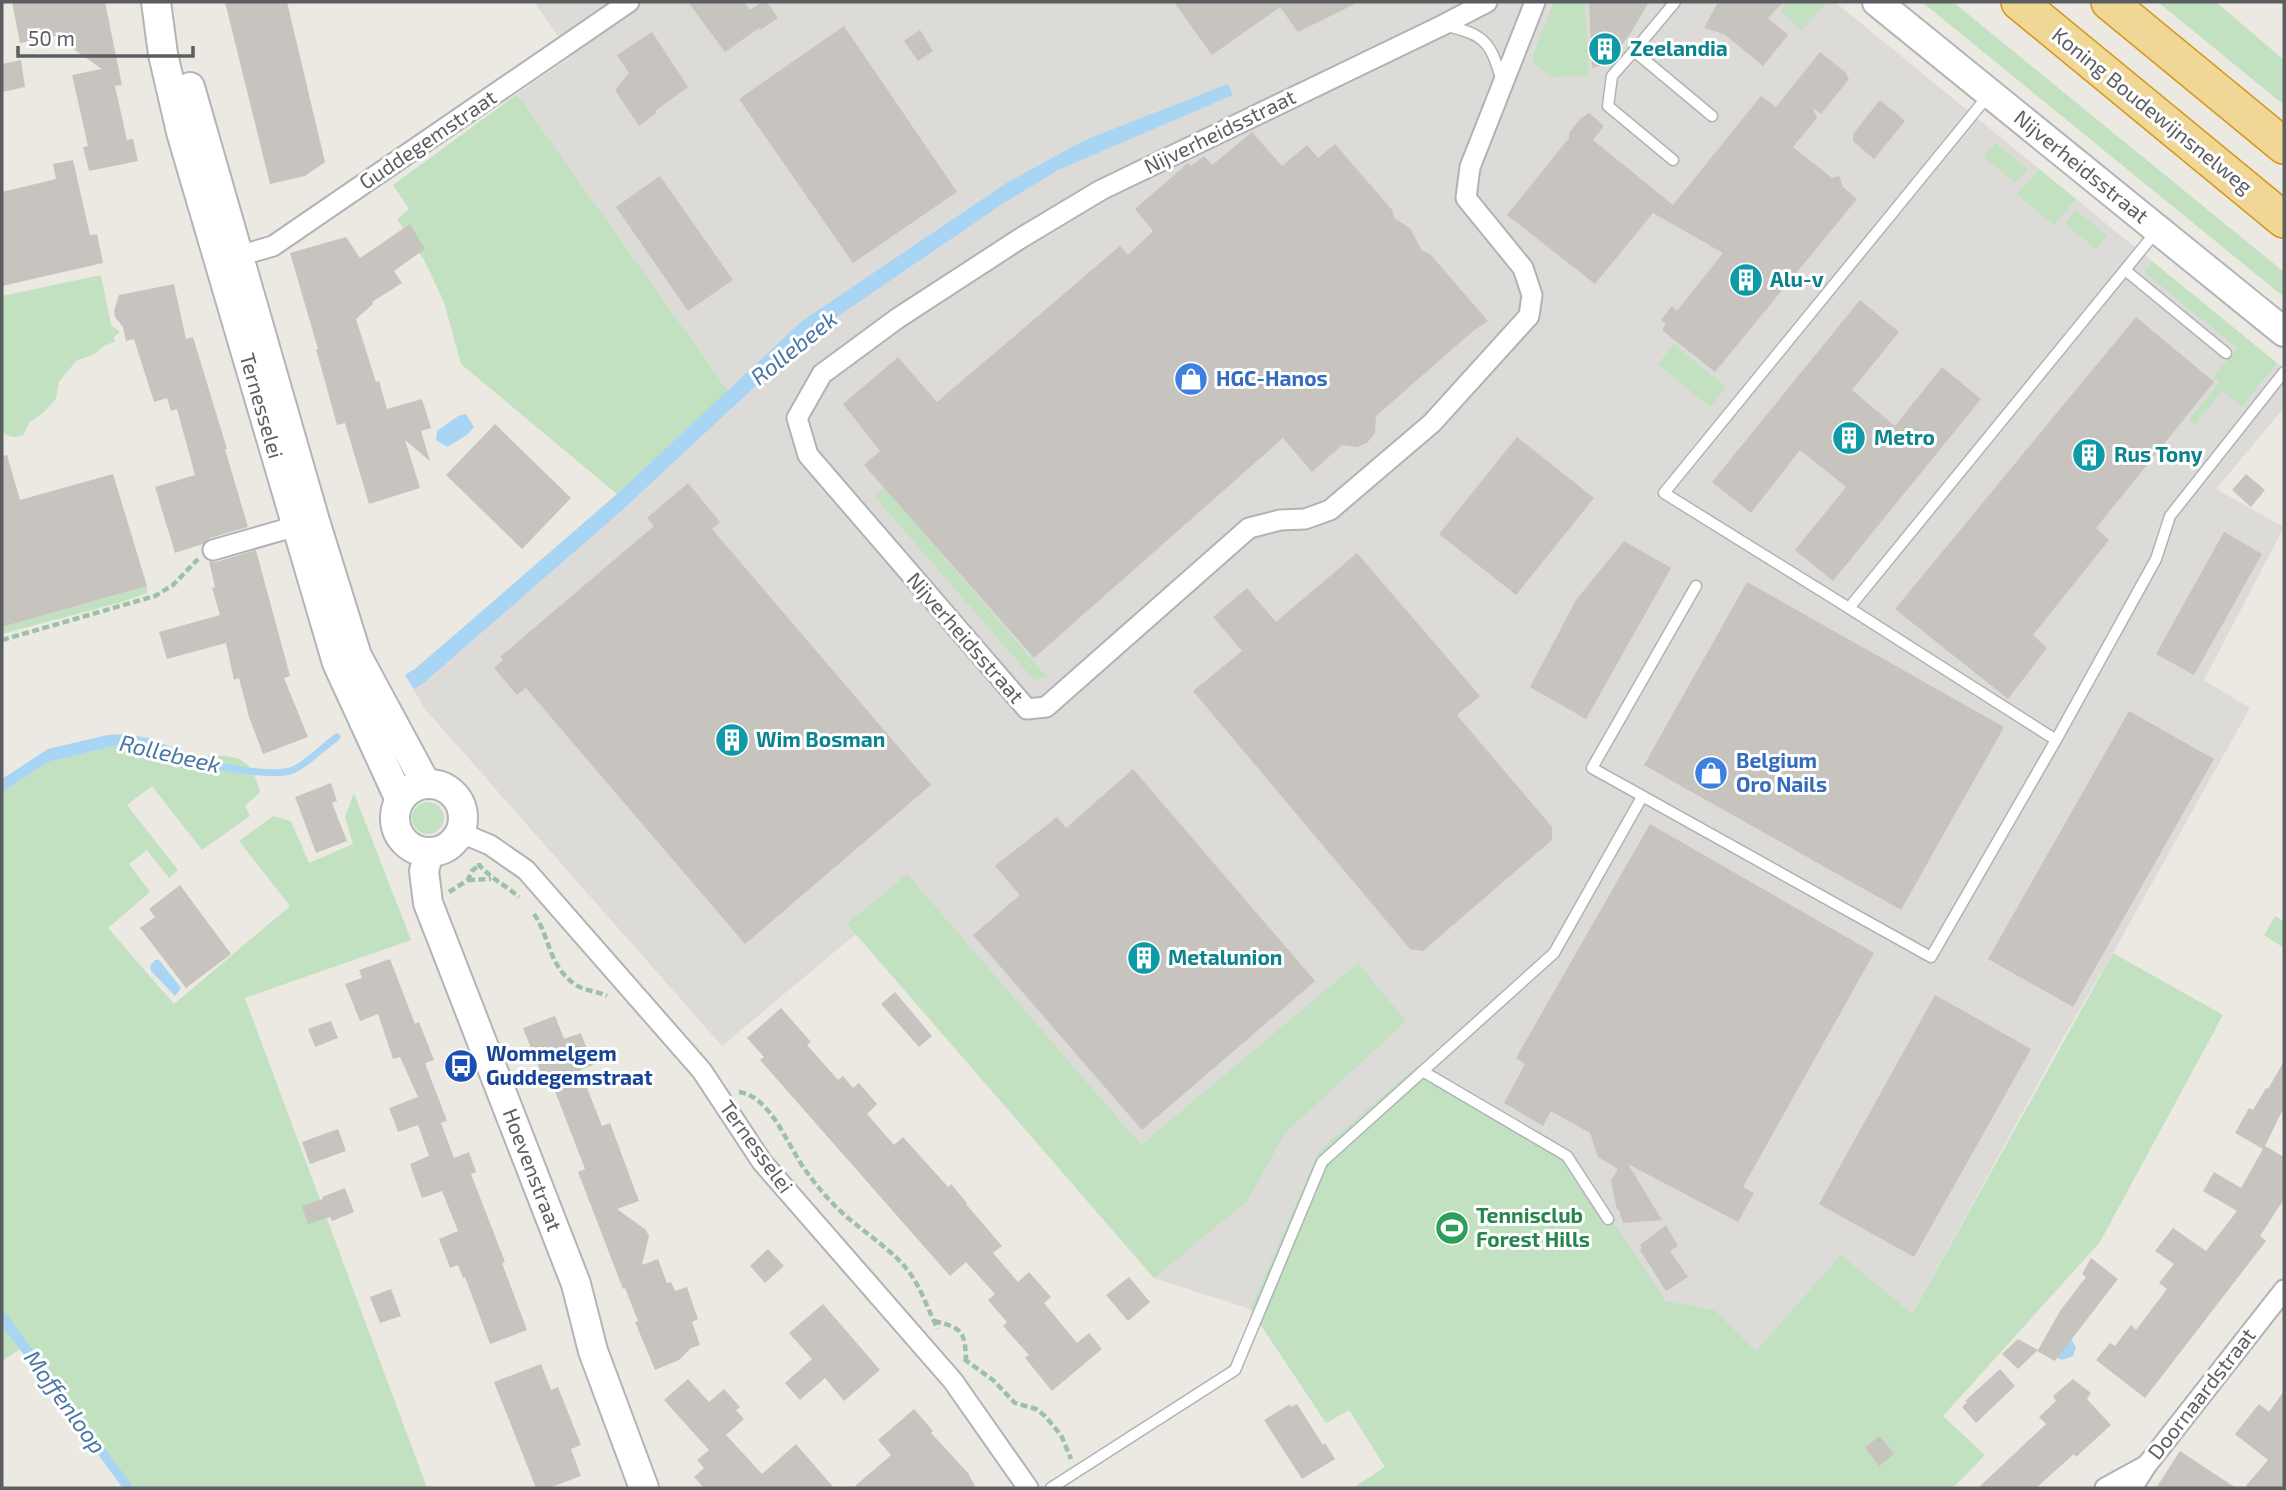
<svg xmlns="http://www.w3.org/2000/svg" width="2286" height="1490" font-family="'Exo 2',sans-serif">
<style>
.industrial{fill:#dddbd7}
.green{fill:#c2e1c1}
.water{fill:#a9d5f5}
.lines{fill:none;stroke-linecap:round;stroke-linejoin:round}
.stream{stroke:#a9d5f5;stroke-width:7}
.building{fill:#c7c4bf}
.lane-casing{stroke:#b0b3b6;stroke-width:13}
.street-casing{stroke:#b0b3b6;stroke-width:23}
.secondary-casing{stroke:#b2b5b8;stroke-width:32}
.highway-casing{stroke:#d59719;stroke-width:38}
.path{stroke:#9cc1a6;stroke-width:4.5;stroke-dasharray:7 3.5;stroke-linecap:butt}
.lane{stroke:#fff;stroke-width:10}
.street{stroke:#fff;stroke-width:19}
.secondary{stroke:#fff;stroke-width:28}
.highway{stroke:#f0d795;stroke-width:35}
.labels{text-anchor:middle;stroke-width:6;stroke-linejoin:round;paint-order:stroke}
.culture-label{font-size:21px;font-weight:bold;fill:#0d838f;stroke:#fff;text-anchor:start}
.street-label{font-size:21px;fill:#5b5e61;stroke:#fff}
.shop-label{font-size:21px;font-weight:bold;fill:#366cbe;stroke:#fff;text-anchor:start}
.transit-label{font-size:21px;font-weight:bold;fill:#164399;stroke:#fff;text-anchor:start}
.leisure-label{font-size:21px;font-weight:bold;fill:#27864d;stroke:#fff;text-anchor:start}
.water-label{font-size:23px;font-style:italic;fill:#4978a5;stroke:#fff}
</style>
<rect width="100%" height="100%" fill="#ece9e2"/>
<polygon class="industrial" points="534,2 1835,2 2284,369 2284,408 2216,489 2284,527 2204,680 2250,708 2113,953 2068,1029 1912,1314 1761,1356 1715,1310 1666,1301 1570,1155 1318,1152 1250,1309 1154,1278 856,934 722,1046 425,709 405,675 415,669 485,610 617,494 728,391 517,94 572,56"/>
<g class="green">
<polygon points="1554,2 1585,2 1589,76 1550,77 1533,62 1533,55"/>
<polygon points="1788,2 1827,2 1802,30 1780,11"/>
<polygon points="1922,2 1953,2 2284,272 2284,297"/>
<polygon points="2158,2 2216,2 2284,60 2284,105"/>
<polygon points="517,94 728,391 617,494 461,364 444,302 424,260 397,219 409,209 393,185"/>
<polygon points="1996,143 2027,169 2016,183 1984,157"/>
<polygon points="2039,169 2076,199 2054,225 2017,194"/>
<polygon points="2076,210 2107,236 2096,249 2065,224"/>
<polygon points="2153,262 2277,363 2242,406 2222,391 2195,424 2189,419 2220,382 2214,376 2237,348 2144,272"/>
<path d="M 101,275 L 111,325 L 120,332 L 114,337 L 115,342 L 105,345 L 94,354 L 76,361 L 59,382 L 56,399 L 43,413 L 29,423 L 23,435 C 14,438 8,438 2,431 L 2,296 Z"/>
<polygon points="1674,344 1726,387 1710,407 1658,364"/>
<polygon points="885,488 1047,677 1034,680 875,497"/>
<polygon points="147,586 147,593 122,602 2,634 2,627"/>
<path d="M 118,745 L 129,746 L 196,768 L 203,756 C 237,755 251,756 260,792 L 245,806 L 250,816 L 202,850 L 152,786 L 127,805 L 178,870 L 169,878 L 147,850 L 129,864 L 150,892 L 108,928 L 174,1004 L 290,906 L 239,841 L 273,816 L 291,821 L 309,863 L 353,844 L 345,817 L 354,793 L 411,940 L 245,998 L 427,1488 L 123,1488 L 20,1349 L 2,1361 L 2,792 L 48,762 Z"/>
<circle cx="428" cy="818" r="16"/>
<polygon points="907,874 1141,1145 1358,963 1406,1021 1285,1133 1248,1200 1154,1278 847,924"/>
<polygon points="2275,916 2284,921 2284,948 2264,935"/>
<polygon points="2113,953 2223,1015 2100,1242 1943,1416 1985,1455 1953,1488 1353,1488 1385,1467 1349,1410 1326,1423 1250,1309 1318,1152 1418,1065 1570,1155 1666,1301 1715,1310 1756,1351 1841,1255 1912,1314"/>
</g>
<g class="water">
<polygon points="1228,84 1233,95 1058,170 1004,203 841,314 790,354 620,512 426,681 414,689 405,675 415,669 617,494 802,321 1008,182 1085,140"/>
<polygon points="466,414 474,427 467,435 447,447 436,440 437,431 458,416"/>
<polygon points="123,734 149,738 203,761 202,769 129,746 118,745 48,762 2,792 2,779 48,749 107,735"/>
<polygon points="155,960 159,960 181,988 175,996 151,971 150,966"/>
<polygon points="2,1308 134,1488 123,1488 2,1325"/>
<polygon points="2070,1337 2076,1348 2073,1356 2062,1360 2055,1357"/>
</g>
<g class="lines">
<path class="stream" d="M 195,761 C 216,766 274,778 293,770 C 307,764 324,746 337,737"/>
</g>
<g class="building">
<polygon points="12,2 105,2 122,85 115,86 127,140 133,139 138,161 89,171 83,147 88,146 72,75 102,69 55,36 20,43"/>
<polygon points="225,2 287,2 325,162 305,176 270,184"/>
<polygon points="688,2 744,2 750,10 762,2 767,2 778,18 760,30 759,28 725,52"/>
<polygon points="1174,2 1359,2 1298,32 1280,7 1212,55"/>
<polygon points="1589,2 1649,2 1630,34 1607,64 1592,68"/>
<polygon points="1718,2 1784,2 1768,18 1788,35 1763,66 1724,34 1704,28"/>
<polygon points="844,26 957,192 853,263 739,99"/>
<polygon points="920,30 933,51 918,61 904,41"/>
<polygon points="652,32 688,87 655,111 656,113 639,126 615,90 629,73 617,55"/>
<polygon points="1820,52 1845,72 1849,79 1821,114 1813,108 1817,118 1793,147 1832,178 1839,176 1843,187 1857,199 1715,372 1662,330 1666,324 1661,320 1672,306 1677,311 1723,253 1653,213 1595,284 1507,215 1569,138 1569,133 1580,119 1589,113 1604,126 1593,140 1673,205 1761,96 1776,107"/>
<polygon points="21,60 25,87 2,92 2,64"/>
<polygon points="1880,100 1905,121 1874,159 1853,141 1853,134"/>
<polygon points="1252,132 1282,166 1307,145 1318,158 1335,144 1393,211 1394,218 1410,228 1422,251 1430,254 1488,321 1473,331 1376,416 1375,433 1367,443 1357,447 1342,445 1312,472 1283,438 1034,658 864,465 880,451 843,404 898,357 937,402 1120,246 1128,255 1153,231 1135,209 1188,163 1191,166 1204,156 1212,165"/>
<polygon points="73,160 90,235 97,234 103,263 2,286 2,192 56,179 53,164"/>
<polygon points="660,176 733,280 688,311 616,207"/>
<polygon points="410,224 425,249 394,271 402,283 372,302 373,304 356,319 376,382 379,381 387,409 422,399 431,428 421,431 430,461 405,440 420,488 369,504 345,423 337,425 316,349 318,349 290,253 346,237 360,258"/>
<polygon points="174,284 186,339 193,337 227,449 225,449 248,527 210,538 203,544 175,553 155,487 195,475 177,409 171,411 167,398 154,402 134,339 126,341 123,327 115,317 114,311 119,295"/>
<polygon points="1860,300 1899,332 1852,390 1895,426 1942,367 1981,399 1833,581 1795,550 1846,487 1800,450 1751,513 1712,482"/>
<polygon points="2136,317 2214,382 2096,528 2109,540 2033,635 2047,648 2008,699 1895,609"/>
<polygon points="495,424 571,498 522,549 446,475"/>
<polygon points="1517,437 1594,498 1516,595 1439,534"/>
<polygon points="7,455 20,500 113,474 147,586 2,627 2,456"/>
<polygon points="2246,474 2265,490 2251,507 2232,490"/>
<polygon points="688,483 720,522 712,529 931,785 745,944 526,688 517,695 494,668 503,660 500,657 654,526 647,518"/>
<polygon points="2224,532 2262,554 2194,675 2156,654"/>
<polygon points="1624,541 1671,568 1586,719 1530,687 1576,600"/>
<polygon points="256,550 290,676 284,678 308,737 263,754 249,717 239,678 234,680 226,643 167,659 159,632 220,615 212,588 215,587 209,561 216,562"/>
<polygon points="1357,553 1480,696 1457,715 1552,827 1552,840 1423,951 1410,949 1193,691 1242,651 1213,617 1247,588 1276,622"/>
<polygon points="1747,582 2004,727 1901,910 1644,765"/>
<polygon points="2129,711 2214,759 2073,1007 1988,959"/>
<polygon points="1133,769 1315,981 1142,1130 973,935 1020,895 995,866 1057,817 1066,828"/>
<polygon points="331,783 337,801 332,803 347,841 316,853 295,797"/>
<polygon points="1650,824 1874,953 1743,1187 1754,1193 1738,1222 1628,1164 1662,1220 1623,1223 1619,1210 1617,1210 1611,1181 1618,1169 1598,1157 1590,1133 1551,1111 1543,1126 1504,1103 1525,1064 1516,1058"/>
<polygon points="180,885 231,954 186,988 140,928 155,917 149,909"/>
<polygon points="390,959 415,1024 419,1022 434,1060 425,1063 447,1121 441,1123 454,1158 469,1152 476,1172 471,1174 505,1262 502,1263 527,1330 490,1344 465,1277 463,1278 458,1265 450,1268 439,1239 458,1231 442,1191 422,1198 413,1173 410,1164 429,1156 418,1125 398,1132 389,1108 418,1097 400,1057 393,1059 378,1014 360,1021 345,984 362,978 359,970"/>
<polygon points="895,992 932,1036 919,1047 881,1004"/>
<polygon points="1935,995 2031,1049 1914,1257 1819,1204"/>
<polygon points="781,1008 811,1042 807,1045 838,1080 843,1076 853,1088 859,1083 877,1104 867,1114 894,1145 903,1137 948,1187 951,1184 967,1203 966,1204 1002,1246 993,1253 1018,1282 1029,1272 1051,1297 1044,1303 1077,1343 1089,1333 1102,1349 1052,1391 1025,1358 1029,1355 1003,1326 1007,1322 988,1300 995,1294 966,1262 950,1276 760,1060 764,1057 747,1038"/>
<polygon points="555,1016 564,1039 581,1033 593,1065 580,1070 602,1126 610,1123 639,1201 617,1209 646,1230 649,1236 642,1265 658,1259 667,1283 671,1282 675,1291 687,1287 698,1319 692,1322 700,1345 691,1348 679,1360 655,1370 635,1322 638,1321 625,1288 623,1289 578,1172 585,1169 551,1081 545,1083 523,1028"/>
<polygon points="331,1021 338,1038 315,1047 308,1029"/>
<polygon points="2284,1061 2284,1107 2265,1146 2284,1157 2284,1199 2260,1236 2266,1241 2145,1398 2096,1360 2110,1343 2115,1346 2131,1325 2136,1330 2167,1289 2159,1283 2174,1264 2155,1251 2173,1228 2206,1251 2237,1211 2203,1191 2214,1172 2241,1188 2263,1149 2235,1133 2249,1108 2253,1110 2266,1088 2268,1089"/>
<polygon points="338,1129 346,1151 310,1164 302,1142"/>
<polygon points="345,1188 354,1212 332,1221 330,1217 308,1224 302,1206 323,1199 322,1197"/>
<polygon points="1666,1225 1678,1246 1670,1251 1688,1277 1666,1291 1640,1250 1642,1248 1640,1245"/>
<polygon points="768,1249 784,1266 765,1283 750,1266"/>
<polygon points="2091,1258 2118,1279 2055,1361 2037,1351 2018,1369 2002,1354 2018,1339 2038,1350 2060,1311 2086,1277 2082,1274"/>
<polygon points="1129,1277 1150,1302 1128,1321 1106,1295"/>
<polygon points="391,1289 401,1316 380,1323 370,1297"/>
<polygon points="823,1304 880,1370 844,1401 825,1378 800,1400 785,1383 812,1359 789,1333"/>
<polygon points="541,1364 551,1390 558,1387 581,1445 571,1449 581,1476 549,1488 536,1488 494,1382"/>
<polygon points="2000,1369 2015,1386 1976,1423 1962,1407 1967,1402 1965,1401"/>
<polygon points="688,1379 709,1402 724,1389 740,1407 736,1410 744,1419 726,1435 762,1474 796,1444 834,1488 704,1488 694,1477 704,1468 697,1460 709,1450 664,1400"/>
<polygon points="2073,1379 2091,1393 2087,1399 2111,1425 2076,1457 2074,1454 2036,1488 1978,1488 2046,1424 2039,1417 2056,1401 2053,1396"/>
<polygon points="2284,1391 2284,1488 2244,1488 2268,1460 2235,1434 2259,1404 2269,1412"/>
<polygon points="1290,1404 1291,1407 1297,1404 1323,1445 1325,1443 1335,1459 1302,1479 1264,1420"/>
<polygon points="914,1409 933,1431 931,1433 968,1473 976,1488 853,1488 891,1455 878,1440"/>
<polygon points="1880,1436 1894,1454 1879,1466 1865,1447"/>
<polygon points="2180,1451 2236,1488 2156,1488"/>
</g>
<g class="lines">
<g class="lane-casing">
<g id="lane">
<polyline points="1675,2 1634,51 1712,116"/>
<path d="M 1447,26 C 1487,35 1491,44 1502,82"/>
<polyline points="1634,51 1612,76 1608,106 1673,160"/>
<polyline points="1987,97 1664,493 1849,608 2155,233"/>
<polyline points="2125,270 2226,353"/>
<polyline points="1696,586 1592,768 1931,957 2056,740 2156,559 2170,516 2284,372"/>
<polyline points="1849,608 2056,740"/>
<polyline points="1424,1072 1567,1156 1608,1219"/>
<polyline points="1051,1488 1235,1370 1322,1162 1554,953 1642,797"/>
</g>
</g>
<g class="street-casing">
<g id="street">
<polyline points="1487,2 1443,25 1101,190 1021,238 898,318 822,374 797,418 808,455 1027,709 1046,707 1249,528 1280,520 1305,519 1330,510 1432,423 1529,316 1532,295 1523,268 1466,198 1470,167 1535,2"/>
<polyline points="228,259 273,246 629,2"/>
<polyline points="213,550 307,523"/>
<polyline points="459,832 490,845 526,870 702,1071 762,1162 953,1381 1028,1488"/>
<polyline points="2105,1488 2145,1466"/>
<polyline points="2132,1488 2146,1466 2284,1290"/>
</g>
</g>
<g class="secondary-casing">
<g id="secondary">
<polyline points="156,2 163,54 181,132 337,663 400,800"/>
<polyline points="1877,2 2284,332"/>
<polyline points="190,87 315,521 357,656 426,784"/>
<circle cx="429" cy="818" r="34"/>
<polyline points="429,852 424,871 428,903 576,1284 593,1351 644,1488"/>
</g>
</g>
<g class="highway-casing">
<g id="highway">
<polyline points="2019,2 2284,220"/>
<polyline points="2109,2 2284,146"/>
</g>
</g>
<g class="path">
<polyline points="2,640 155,596 173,585 198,559"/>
<path d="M 479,863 L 479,865 C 492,879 505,885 519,897"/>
<polyline points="468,880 491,879"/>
<polyline points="449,892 468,880 472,871 479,865"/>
<path d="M 534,914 C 551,939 548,966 576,985 C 585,991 597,991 607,996"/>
<path d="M 739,1092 C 771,1096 788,1147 806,1171 C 819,1189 835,1208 853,1222 C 872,1238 894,1252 909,1272 C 922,1289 928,1311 938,1329"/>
<path d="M 934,1321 C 963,1328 965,1332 966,1360"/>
<polyline points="964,1359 993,1380 1015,1403 1036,1409 1045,1416 1061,1435 1071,1459"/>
</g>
<use href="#lane" class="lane"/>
<use href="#street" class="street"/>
<use href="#secondary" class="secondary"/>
<use href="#highway" class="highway"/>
</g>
<defs>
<g id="building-disc" transform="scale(1.75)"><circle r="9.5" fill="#0f9aa8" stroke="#fff"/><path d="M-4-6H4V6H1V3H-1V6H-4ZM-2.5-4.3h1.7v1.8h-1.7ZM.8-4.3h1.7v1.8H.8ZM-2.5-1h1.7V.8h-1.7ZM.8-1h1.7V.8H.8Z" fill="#fff"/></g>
<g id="shop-disc" transform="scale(1.75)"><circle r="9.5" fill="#3f7fe0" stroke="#fff"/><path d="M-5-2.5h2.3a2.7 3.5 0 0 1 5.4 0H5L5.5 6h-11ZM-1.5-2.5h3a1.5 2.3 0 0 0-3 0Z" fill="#fff"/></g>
<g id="bus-disc" transform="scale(1.75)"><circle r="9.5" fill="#1a4fb4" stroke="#fff"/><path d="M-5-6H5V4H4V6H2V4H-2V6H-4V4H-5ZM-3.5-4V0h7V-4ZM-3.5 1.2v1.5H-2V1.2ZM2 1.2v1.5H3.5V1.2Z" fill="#fff"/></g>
<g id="stadium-disc" transform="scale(1.75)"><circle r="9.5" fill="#2e9e5b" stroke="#fff"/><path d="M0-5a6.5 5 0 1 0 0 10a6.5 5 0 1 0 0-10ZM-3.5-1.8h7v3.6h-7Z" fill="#fff"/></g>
</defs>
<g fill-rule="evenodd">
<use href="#building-disc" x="1605" y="49"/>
<use href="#building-disc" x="1746" y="280"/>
<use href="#shop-disc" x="1191" y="379"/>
<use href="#building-disc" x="1849" y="438"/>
<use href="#building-disc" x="2089" y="455"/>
<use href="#building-disc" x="732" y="740"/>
<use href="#shop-disc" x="1711" y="773"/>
<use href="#building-disc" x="1144" y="958"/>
<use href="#bus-disc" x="461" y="1066"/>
<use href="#stadium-disc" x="1452" y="1228"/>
</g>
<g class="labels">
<g class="culture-label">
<text x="1630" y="56">Zeelandia</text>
<text x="1770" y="287">Alu-v</text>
<text x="1874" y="445">Metro</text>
<text x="2114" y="462">Rus Tony</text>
<text x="756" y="747">Wim Bosman</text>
<text x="1168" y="965">Metalunion</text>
</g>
<g class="street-label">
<text transform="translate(2152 111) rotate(39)" y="7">Koning Boudewijnsnelweg</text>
<text transform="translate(1220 132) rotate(-26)" y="7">Nijverheidsstraat</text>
<text transform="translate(428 140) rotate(-34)" y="7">Guddegemstraat</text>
<text transform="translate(2081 167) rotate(39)" y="7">Nijverheidsstraat</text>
<text transform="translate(261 406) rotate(74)" y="7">Ternesselei</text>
<text transform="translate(965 638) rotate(49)" y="7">Nijverheidsstraat</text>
<text transform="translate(756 1147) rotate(54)" y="7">Ternesselei</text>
<text transform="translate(532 1170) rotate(69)" y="7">Hoevenstraat</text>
<text transform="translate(2202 1394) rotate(-52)" y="7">Doornaardstraat</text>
</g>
<g class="shop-label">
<text x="1216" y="386">HGC-Hanos</text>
<text x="1736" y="768">Belgium<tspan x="1736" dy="24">Oro Nails</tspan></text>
</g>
<g class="transit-label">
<text x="486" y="1061">Wommelgem<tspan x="486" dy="24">Guddegemstraat</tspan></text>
</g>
<g class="leisure-label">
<text x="1476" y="1223">Tennisclub<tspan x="1476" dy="24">Forest Hills</tspan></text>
</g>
<g class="water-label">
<text transform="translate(794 348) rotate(-39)" y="8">Rollebeek</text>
<text transform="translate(170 754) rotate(13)" y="8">Rollebeek</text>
<text transform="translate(65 1402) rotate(54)" y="8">Moffenloop</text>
</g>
</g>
<rect width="2286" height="1490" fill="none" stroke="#5b5e61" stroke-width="7"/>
<path d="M18 46v10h175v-10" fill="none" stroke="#5b5e61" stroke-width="3.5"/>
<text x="28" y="46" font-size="21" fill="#5b5e61" stroke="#ffffff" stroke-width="5" paint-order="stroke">50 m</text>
</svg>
